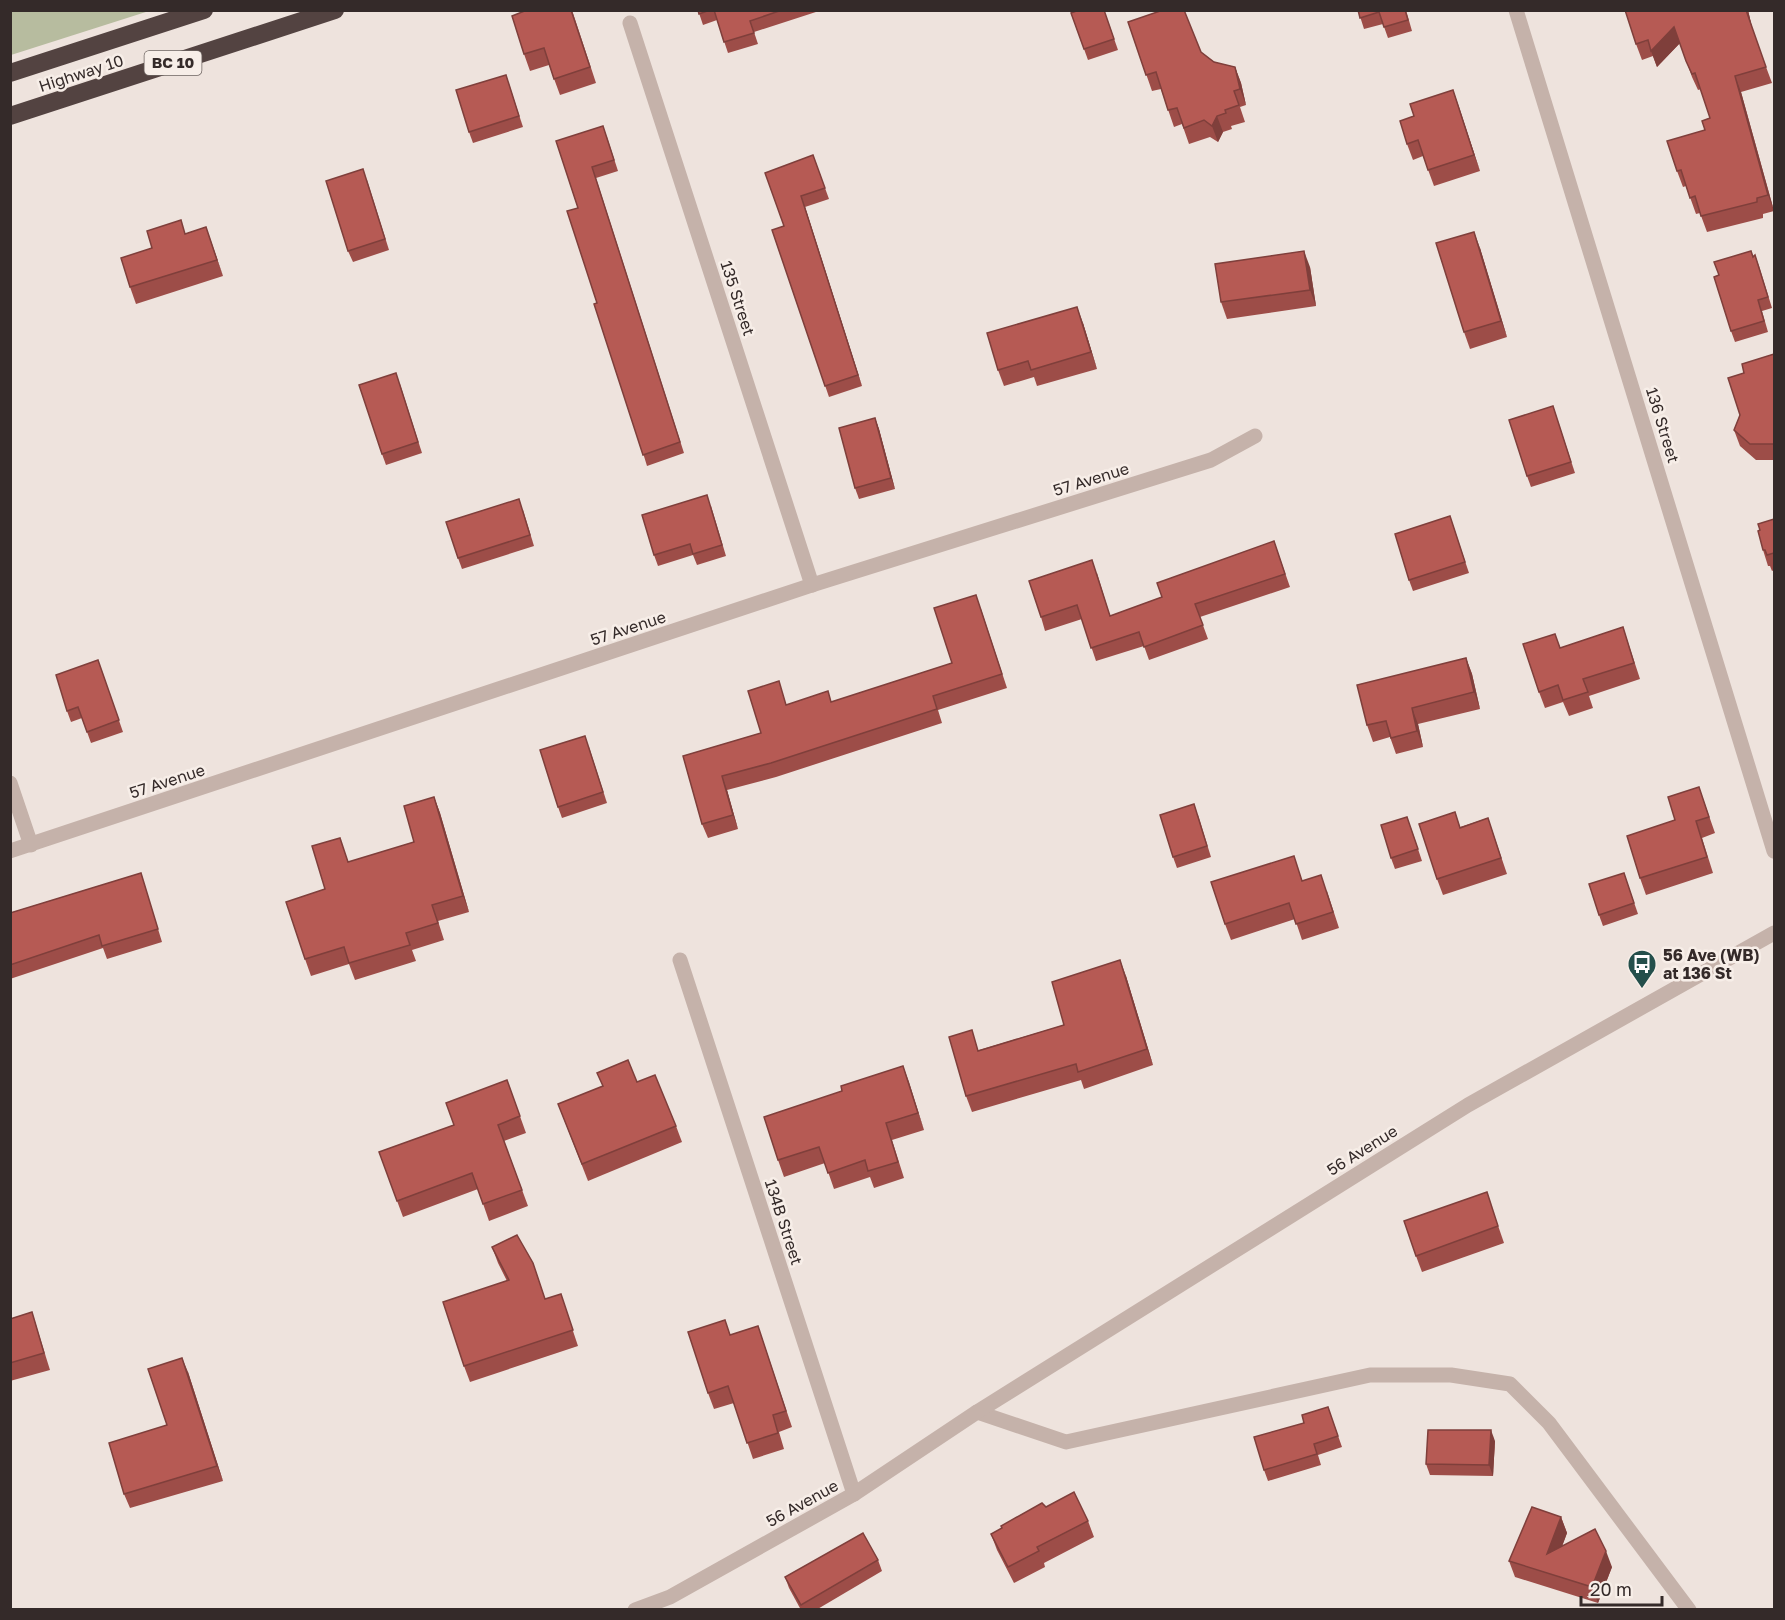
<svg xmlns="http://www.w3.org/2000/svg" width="1785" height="1620" font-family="'Golos Text',sans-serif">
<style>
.green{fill:#b7bc9f}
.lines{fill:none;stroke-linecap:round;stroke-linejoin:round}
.minor{stroke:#c5b2aa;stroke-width:15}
.highway{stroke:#534341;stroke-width:18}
.wall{fill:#9d4d48}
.shaded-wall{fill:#7f3f3b}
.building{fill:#b65a54;stroke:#7f3f3b;stroke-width:1.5}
.labels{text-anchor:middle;stroke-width:5;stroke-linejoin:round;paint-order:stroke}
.shield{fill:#f7eee8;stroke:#6e6562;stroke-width:1.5}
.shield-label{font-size:15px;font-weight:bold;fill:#342a29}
.street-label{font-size:16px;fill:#342a29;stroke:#f7eee8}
.poi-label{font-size:16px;font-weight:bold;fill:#342a29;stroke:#f7eee8;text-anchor:start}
</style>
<rect width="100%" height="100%" fill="#eee3dd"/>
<polygon class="green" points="11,10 149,10 149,11 11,55"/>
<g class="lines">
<g class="minor">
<polyline points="1516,10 1774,851"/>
<polyline points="630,23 812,585"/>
<polyline points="10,783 31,845"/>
<polyline points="10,851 812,585 1211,460 1255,436"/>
<polyline points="680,960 854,1494"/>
<polyline points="977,1412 1066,1442 1370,1375 1451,1375 1510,1384 1549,1423 1689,1610"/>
<polyline points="635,1610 670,1597 854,1494 977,1412 1468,1105 1774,933"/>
</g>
<g class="highway">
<polyline points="10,73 204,10"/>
<polyline points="10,116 335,10"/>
</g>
</g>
<g class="wall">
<polygon points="572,10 596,83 560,95 549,65 530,71 524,54"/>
<polygon points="698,10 818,10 819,11 754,32 758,44 728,53 717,20 703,25"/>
<polygon points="1104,10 1118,50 1088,60 1071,13"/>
<polygon points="1358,10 1406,10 1412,31 1388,38 1383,24 1364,29"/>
<polygon points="1748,10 1753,32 1772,83 1741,92 1774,211 1763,214 1763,218 1707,232 1700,213 1696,214 1686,186 1683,187 1677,171 1705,130 1710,118 1701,89 1698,90 1692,77 1680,43 1657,67 1653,56 1642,60 1636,44"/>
<polygon points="1128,22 1201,52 1214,62 1235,67 1241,83 1246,105 1240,107 1245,122 1231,126 1232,129 1223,132 1218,142 1210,137 1189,144 1182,124 1174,127 1161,89 1152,91"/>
<polygon points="506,75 523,127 473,143 469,132"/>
<polygon points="1453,90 1480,171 1434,186 1423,156 1413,160 1407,144 1414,116"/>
<polygon points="607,137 618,171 596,178 684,453 647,466 597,303 578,208 556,141"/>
<polygon points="813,155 829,199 805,207 862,386 829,397 772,230 784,226"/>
<polygon points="367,180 389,250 353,262 348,251"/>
<polygon points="206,227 223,276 136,304 130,287 152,248 186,234"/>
<polygon points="1480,248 1507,337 1470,349 1464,332"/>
<polygon points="1751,251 1753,256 1755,255 1759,266 1772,308 1762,311 1768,332 1735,342 1731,331 1719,275"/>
<polygon points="1310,267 1316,306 1227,319 1221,302"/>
<polygon points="1083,323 1097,369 1037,386 1034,377 1004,386 998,370"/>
<polygon points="1774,354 1774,460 1756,460 1740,446 1734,430 1740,415 1744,373"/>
<polygon points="400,384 422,453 386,465 382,454"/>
<polygon points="1553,406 1575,473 1531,487 1527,476"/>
<polygon points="875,418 879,429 895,489 859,499 855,488"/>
<polygon points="711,506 726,556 697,565 693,555 658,566 654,555"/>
<polygon points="523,510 534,546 462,569 458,558"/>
<polygon points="1774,519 1774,570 1772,571 1770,566 1768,566 1763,550 1760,530"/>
<polygon points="1454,528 1469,573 1413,591 1409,580"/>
<polygon points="1274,541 1290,587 1200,617 1208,639 1149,660 1144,646 1096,661 1082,619 1045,631 1041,617 1097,573 1110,616 1162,597"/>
<polygon points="981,609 1007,688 938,710 942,723 776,777 727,790 738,829 708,838 702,824 683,756 761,733 787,704 832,702 952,663"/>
<polygon points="1623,627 1640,679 1589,696 1593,708 1569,716 1563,702 1545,708 1539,692 1555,634 1560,648"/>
<polygon points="1466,658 1472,674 1480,709 1418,724 1423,747 1396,754 1390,737 1373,742 1367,725"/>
<polygon points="98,660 123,732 91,743 82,718 71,722 67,711"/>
<polygon points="589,747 607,803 562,818 558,807"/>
<polygon points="1699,787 1715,833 1702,838 1713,873 1646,895 1640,878 1675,820"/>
<polygon points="434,797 440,813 469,912 438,921 444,940 412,950 416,961 355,980 349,964 311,976 305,959 325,889 349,862 414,842"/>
<polygon points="1455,812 1460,827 1488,818 1507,874 1443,895 1437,879"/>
<polygon points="1198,815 1211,857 1177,868 1173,857"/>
<polygon points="1411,828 1422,861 1395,869 1391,858"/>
<polygon points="141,873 162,942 107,959 103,948 10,979 10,913"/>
<polygon points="1624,873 1638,914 1603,926 1599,915"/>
<polygon points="1303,881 1327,891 1339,928 1302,940 1295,919 1231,940 1225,924"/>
<polygon points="1126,976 1153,1065 1084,1089 1081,1080 972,1112 966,1096 979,1050 1064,1025"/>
<polygon points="903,1066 924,1130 892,1140 904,1178 874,1188 870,1177 834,1189 825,1163 784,1177 778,1160 842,1091"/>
<polygon points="507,1080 526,1133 504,1141 528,1206 489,1221 478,1189 403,1217 379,1152 454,1125"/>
<polygon points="637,1082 676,1126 682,1142 588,1181 558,1104"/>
<polygon points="1492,1208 1504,1243 1422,1272 1416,1256"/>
<polygon points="492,1247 533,1263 545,1299 566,1310 578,1346 470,1382 464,1366 507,1281 498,1263"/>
<polygon points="32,1312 50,1370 10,1381 10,1319"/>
<polygon points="758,1326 792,1427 779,1432 784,1449 753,1459 734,1403 714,1409 708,1393 730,1335"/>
<polygon points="188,1372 223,1481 130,1508 124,1494 167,1425"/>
<polygon points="1328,1407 1342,1447 1318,1455 1321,1465 1268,1481 1264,1470 1304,1423"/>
<polygon points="1495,1441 1493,1476 1430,1475 1426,1464"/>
<polygon points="1046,1507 1088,1521 1094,1537 1044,1563 1045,1567 1014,1583 997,1550 991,1534"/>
<polygon points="1561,1517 1567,1533 1562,1546 1612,1567 1598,1603 1515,1577 1509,1561"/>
<polygon points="878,1560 882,1571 816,1610 801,1610 789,1588 785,1577"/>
</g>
<g class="shaded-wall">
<polygon points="1746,10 1748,10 1753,32 1747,16"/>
<polygon points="1674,27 1680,43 1657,67 1651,51"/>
<polygon points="1235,67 1241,83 1246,105 1240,89"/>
<polygon points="1735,76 1741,92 1774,211 1768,195"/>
<polygon points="1453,90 1459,107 1480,171 1474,155"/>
<polygon points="1217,116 1223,132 1218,142 1212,126"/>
<polygon points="801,196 805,207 862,386 858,375"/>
<polygon points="206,227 212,244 223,276 217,260"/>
<polygon points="1474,232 1480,248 1507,337 1501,321"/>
<polygon points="1304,251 1310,267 1316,306 1310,290"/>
<polygon points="1077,307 1083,323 1097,369 1091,352"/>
<polygon points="875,418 879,429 895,489 891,478"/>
<polygon points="1466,658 1472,674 1480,709 1474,692"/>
<polygon points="1412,708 1418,724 1423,747 1417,731"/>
<polygon points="722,776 727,790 738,829 733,815"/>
<polygon points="434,797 440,813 469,912 463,896"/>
<polygon points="1120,960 1126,976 1153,1065 1147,1049"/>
<polygon points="903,1066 909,1082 924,1130 918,1113"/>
<polygon points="182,1358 188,1372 223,1481 217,1466"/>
<polygon points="1491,1430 1495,1441 1493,1476 1489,1465"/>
<polygon points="1561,1517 1567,1533 1553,1571 1547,1554"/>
<polygon points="1606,1551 1612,1567 1598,1603 1592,1587"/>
</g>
<g class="building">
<polygon points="527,10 571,10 590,67 554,79 544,48 524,54 512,16"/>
<polygon points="698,10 710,10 699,14"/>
<polygon points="714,10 782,10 750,21 754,33 724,42"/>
<polygon points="1079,10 1104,10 1114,39 1084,49 1071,13"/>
<polygon points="1163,10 1184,10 1201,52 1214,62 1235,67 1240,89 1234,91 1239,105 1225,110 1226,113 1217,116 1212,126 1204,120 1184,128 1177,108 1168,110 1156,72 1146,75 1128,22"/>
<polygon points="1358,10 1405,10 1408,20 1384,27 1379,12 1360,18"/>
<polygon points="1625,10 1746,10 1766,67 1735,76 1768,195 1757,198 1757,202 1701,216 1695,196 1690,198 1681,170 1677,171 1667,141 1705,130 1702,121 1710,118 1695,73 1692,74 1686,61 1674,27 1651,51 1648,40 1636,44"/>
<polygon points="506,75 519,116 469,132 456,90"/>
<polygon points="1453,90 1474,155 1428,170 1418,140 1407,144 1400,121 1414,116 1410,104"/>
<polygon points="603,126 614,160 592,167 680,442 643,455 594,304 597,303 567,211 578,208 556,141"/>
<polygon points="813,155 825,188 801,196 858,375 825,386 772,230 784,226 765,173"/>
<polygon points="363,169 385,239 348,251 326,181"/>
<polygon points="181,220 185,234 206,227 217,260 130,287 121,258 152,248 147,231"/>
<polygon points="1474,232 1501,321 1464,332 1436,243"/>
<polygon points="1304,251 1310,290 1221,302 1215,264"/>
<polygon points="1751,251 1753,257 1755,255 1768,297 1758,300 1764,321 1731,331 1714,277 1719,275 1714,262"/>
<polygon points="1077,307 1091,352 1031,370 1028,361 998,370 987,333"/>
<polygon points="1774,354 1774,444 1750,444 1734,430 1740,415 1728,378 1744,373 1742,364"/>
<polygon points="396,373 418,442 382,454 359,385"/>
<polygon points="1553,406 1571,462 1527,476 1509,420"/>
<polygon points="875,418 891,478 855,488 839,428"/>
<polygon points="707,495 722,545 693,554 690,544 654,555 642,515"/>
<polygon points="519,499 530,535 458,558 446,522"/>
<polygon points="1450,516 1465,562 1409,580 1395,534"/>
<polygon points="1774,519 1774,553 1767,555 1765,550 1763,550 1758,531 1760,530 1758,524"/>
<polygon points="1274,541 1285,574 1195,604 1203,625 1144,647 1139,632 1091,648 1077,605 1041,617 1029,581 1092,560 1110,616 1162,597 1157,583"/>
<polygon points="976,595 1002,674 933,696 937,709 771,763 722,776 733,815 702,824 683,756 761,733 748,691 779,681 786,705 828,691 831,702 952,663 934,608"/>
<polygon points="1623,627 1634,663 1583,679 1588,692 1563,700 1558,685 1539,692 1523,644 1555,634 1560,648"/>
<polygon points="1466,658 1474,692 1412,708 1417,731 1391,738 1386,721 1367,725 1357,685"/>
<polygon points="98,660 119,720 87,732 78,707 67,711 56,675"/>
<polygon points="585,736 603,792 558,807 540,750"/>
<polygon points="1699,787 1709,817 1696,821 1707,857 1640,878 1627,836 1675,820 1668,797"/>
<polygon points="434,797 463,896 432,905 438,923 406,933 410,945 349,963 344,947 305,959 286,902 325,889 312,846 340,838 348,862 414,842 404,806"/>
<polygon points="1194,804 1207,846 1173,857 1160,815"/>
<polygon points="1455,812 1460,828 1488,818 1501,858 1437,879 1419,824"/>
<polygon points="1407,817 1418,849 1391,858 1381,825"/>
<polygon points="1294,856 1302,881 1321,875 1333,912 1296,924 1289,903 1225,924 1211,882"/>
<polygon points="141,873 158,929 102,946 99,935 10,965 10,913"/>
<polygon points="1624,873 1634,903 1599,915 1589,884"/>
<polygon points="1120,960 1147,1049 1078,1072 1076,1064 966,1096 949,1037 972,1030 978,1051 1064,1025 1052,982"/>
<polygon points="628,1060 637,1082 655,1075 676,1126 582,1164 558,1104 603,1086 597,1073"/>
<polygon points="903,1066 918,1113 886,1123 898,1162 868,1171 865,1160 828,1173 819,1147 778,1160 764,1117 842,1091 841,1086"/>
<polygon points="507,1080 520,1116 498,1125 522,1190 483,1204 472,1173 397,1201 379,1152 454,1125 446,1103"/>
<polygon points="1487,1192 1498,1226 1416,1256 1404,1221"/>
<polygon points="517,1235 533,1263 545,1299 561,1294 573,1330 464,1366 443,1302 509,1280 492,1247"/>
<polygon points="32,1312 44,1353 10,1363 10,1319"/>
<polygon points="725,1320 730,1335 758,1326 786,1411 773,1415 778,1433 747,1443 728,1386 708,1393 688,1332"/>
<polygon points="182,1358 217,1466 124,1494 109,1443 167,1425 148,1369"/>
<polygon points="1328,1407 1338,1436 1314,1444 1317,1454 1264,1470 1254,1437 1304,1423 1302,1415"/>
<polygon points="1428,1430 1491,1430 1489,1465 1426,1464"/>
<polygon points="1074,1492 1088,1521 1037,1547 1039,1551 1008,1567 991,1534 1002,1528 1001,1526 1042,1503 1046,1507"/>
<polygon points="1532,1507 1561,1517 1547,1554 1595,1529 1606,1551 1592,1587 1509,1561"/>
<polygon points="863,1533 878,1560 801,1605 785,1577"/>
</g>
<defs>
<g id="bus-pin" transform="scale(1.5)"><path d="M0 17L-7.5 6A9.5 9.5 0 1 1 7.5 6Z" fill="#244f4b" stroke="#f7eee8"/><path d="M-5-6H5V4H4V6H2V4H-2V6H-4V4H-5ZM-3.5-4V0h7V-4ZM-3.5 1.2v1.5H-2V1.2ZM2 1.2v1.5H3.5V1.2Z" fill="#fff"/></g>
</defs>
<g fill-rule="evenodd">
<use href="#bus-pin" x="1642" y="964"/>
</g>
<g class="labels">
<rect class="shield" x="144.5" y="51" width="57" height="24" rx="4.5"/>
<g class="shield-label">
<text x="173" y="68">BC 10</text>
</g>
<g class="street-label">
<text transform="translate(81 73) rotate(-18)" y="6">Highway 10</text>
<text transform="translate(738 298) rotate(72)" y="6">135 Street</text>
<text transform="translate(1663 425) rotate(73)" y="6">136 Street</text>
<text transform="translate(1091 479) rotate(-17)" y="6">57 Avenue</text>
<text transform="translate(628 628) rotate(-18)" y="6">57 Avenue</text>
<text transform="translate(167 781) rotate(-18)" y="6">57 Avenue</text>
<text transform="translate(1362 1150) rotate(-32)" y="6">56 Avenue</text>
<text transform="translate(784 1222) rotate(72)" y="6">134B Street</text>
<text transform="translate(802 1503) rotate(-29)" y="6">56 Avenue</text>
</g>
<g class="poi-label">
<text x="1663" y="961">56 Ave (WB)<tspan x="1663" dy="18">at 136 St</tspan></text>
</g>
</g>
<rect width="1785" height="1620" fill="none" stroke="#342a29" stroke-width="24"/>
<path d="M1581 1596v9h81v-9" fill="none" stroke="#342a29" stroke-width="3"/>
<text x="1590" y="1596" font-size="18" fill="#342a29" stroke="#f7eee8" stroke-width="4.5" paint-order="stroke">20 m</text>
</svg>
